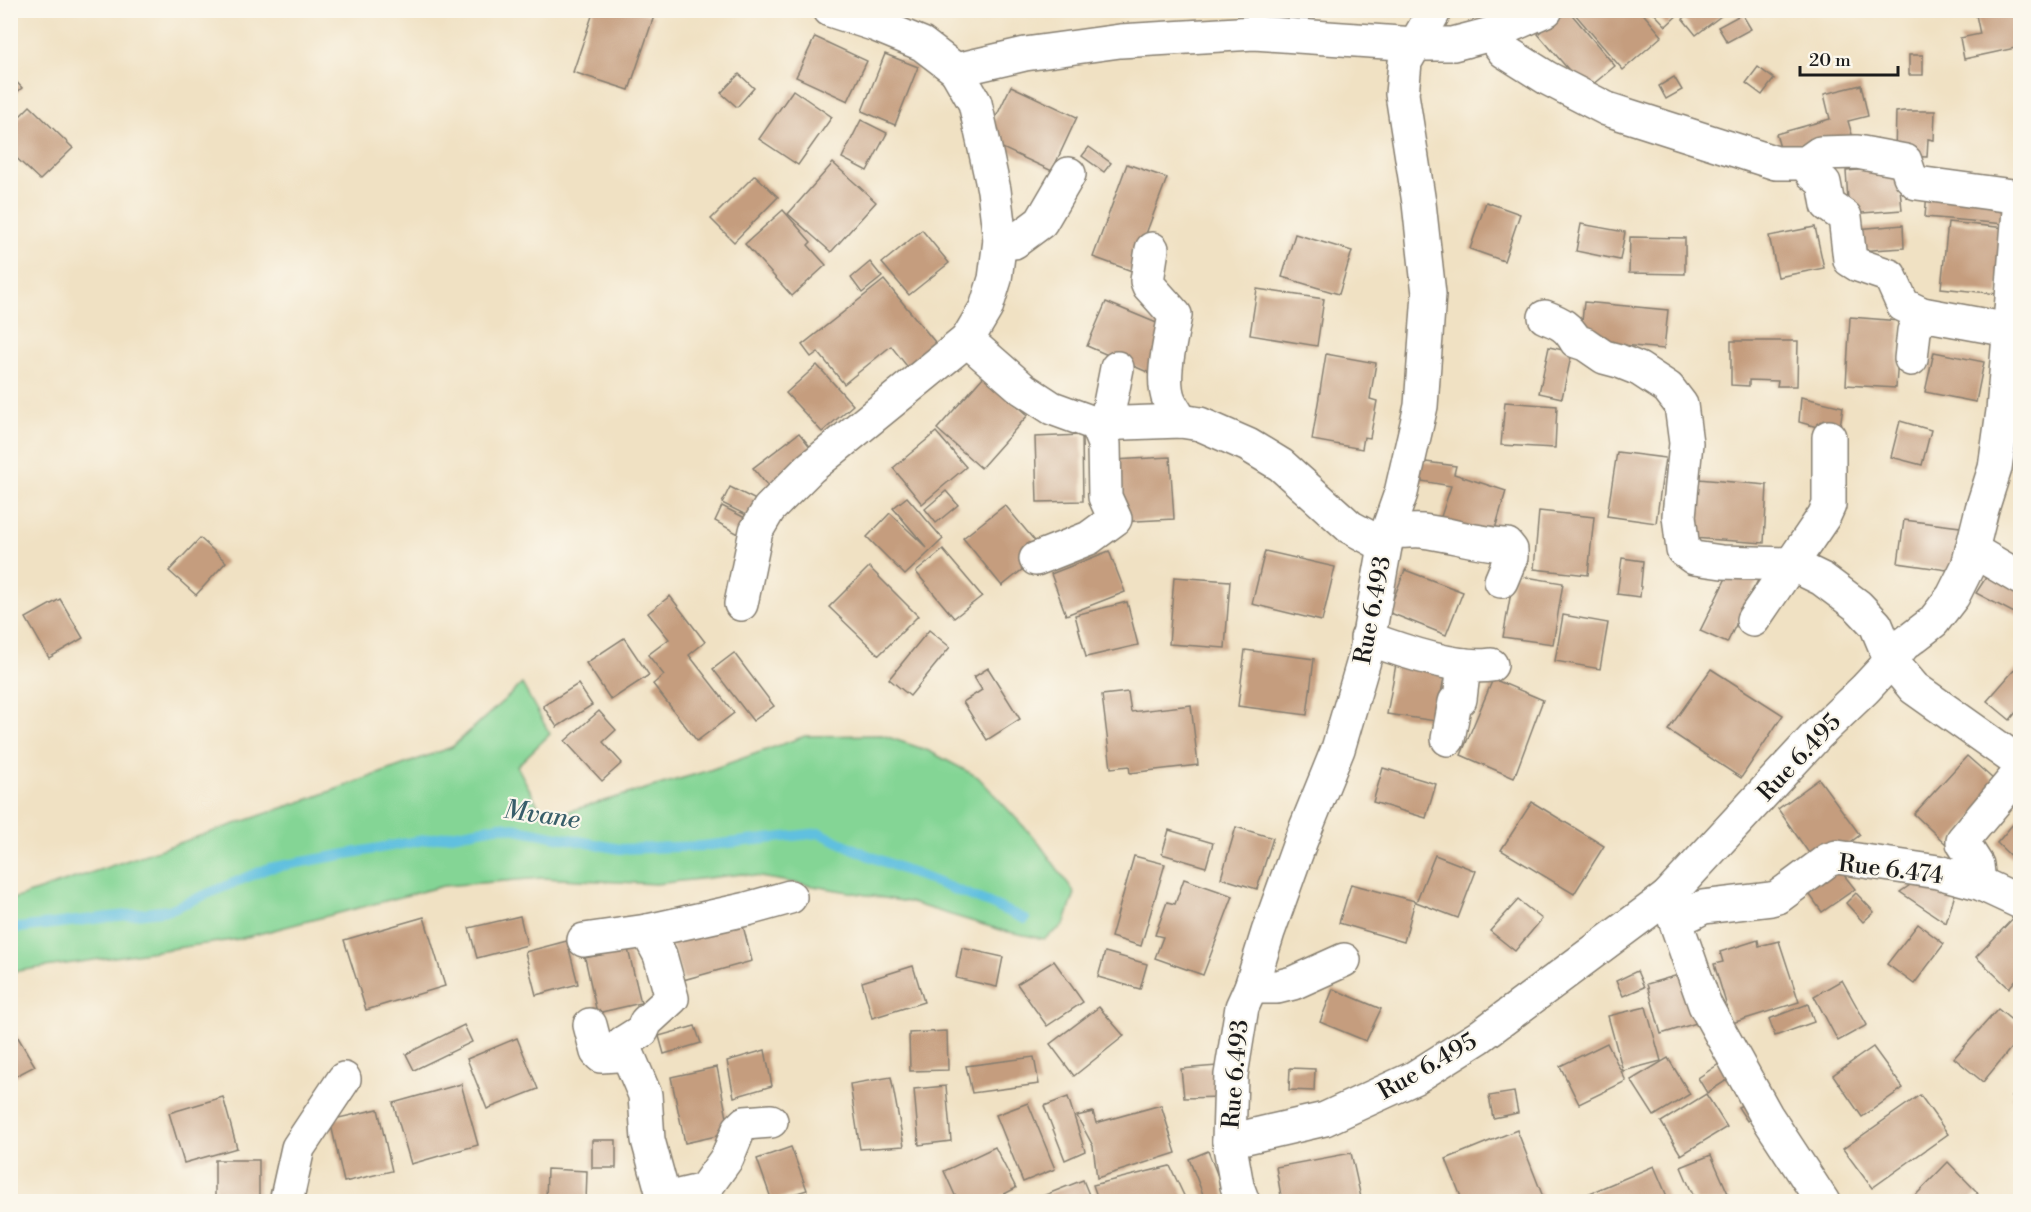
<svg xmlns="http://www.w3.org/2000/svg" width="2031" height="1212" font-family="'Libre Bodoni',serif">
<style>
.green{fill:#84d595;stroke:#507858;stroke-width:1.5}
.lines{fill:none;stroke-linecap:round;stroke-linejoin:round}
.stream{stroke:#61c0df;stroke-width:10}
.building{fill:#c59d7e}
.minor-casing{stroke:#867e70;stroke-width:36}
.minor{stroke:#fff;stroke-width:33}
.labels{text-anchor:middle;stroke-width:4.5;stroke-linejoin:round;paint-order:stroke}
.street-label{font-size:24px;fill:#1c1c1c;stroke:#fbf7ec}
.water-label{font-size:26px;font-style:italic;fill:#385e6a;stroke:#fbf7ec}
</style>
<rect width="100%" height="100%" fill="#fbf7ec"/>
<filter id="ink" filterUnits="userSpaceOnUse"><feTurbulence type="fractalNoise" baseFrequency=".0167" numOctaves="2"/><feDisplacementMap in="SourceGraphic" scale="12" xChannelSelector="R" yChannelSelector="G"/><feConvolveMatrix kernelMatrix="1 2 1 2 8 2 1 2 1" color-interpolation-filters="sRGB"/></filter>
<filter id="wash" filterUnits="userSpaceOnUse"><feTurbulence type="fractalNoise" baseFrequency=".008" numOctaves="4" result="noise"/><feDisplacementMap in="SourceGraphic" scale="24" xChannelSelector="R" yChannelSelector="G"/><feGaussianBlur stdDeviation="1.35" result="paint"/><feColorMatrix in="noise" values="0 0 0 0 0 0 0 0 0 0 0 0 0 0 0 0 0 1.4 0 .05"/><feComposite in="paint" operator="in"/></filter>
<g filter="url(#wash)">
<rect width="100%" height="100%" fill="#f0e1c3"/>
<polygon class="green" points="522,684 550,734 517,766 545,818 707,771 805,736 882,735 929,751 978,777 1038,842 1075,893 1064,925 1044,939 1004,931 908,902 742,874 656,884 542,878 443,886 239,939 11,972 10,900 312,798 452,747"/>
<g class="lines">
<polyline class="stream" points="10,929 169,910 269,868 501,826 620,849 702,846 820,833 867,855 989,903 1025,919"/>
</g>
<g id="blocks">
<g class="building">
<polygon points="594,10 634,10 654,16 629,90 573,72"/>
<polygon points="1565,10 1568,10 1615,66 1586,90 1538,34"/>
<polygon points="1576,10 1640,10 1662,36 1623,70 1574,13"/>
<polygon points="1651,10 1683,10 1666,26"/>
<polygon points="1694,10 1716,10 1721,16 1696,35 1683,19"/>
<polygon points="1975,10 2018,10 2020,22 2020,47 1964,59 1960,38 1980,34"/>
<polygon points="1742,14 1751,29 1727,42 1718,27"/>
<polygon points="815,37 867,61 848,101 796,77"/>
<polygon points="885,54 918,67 895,125 862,111"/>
<rect x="1909" y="55" width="14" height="20"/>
<polygon points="1758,67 1774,79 1762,95 1746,83"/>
<polygon points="739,74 754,88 737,107 721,93"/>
<polygon points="10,75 22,88 10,98"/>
<polygon points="1674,77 1682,90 1666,99 1659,86"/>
<polygon points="1861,85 1868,116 1848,121 1853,138 1783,158 1776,134 1830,119 1824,94"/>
<polygon points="1011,86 1077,117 1052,171 985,140"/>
<polygon points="793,90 832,117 798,165 759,139"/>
<polygon points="30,106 73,148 40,180 10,152 10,126"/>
<polygon points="1904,111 1935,111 1934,140 1928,139 1927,157 1895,156 1896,112"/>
<polygon points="861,120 887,133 867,171 842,158"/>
<polygon points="1089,147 1111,163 1104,172 1082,156"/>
<polygon points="833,163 876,202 831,252 788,214"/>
<polygon points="1127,164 1167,178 1132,271 1093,257"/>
<polygon points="1898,167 1902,210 1849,214 1846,171"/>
<polygon points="755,175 778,197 734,242 711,219"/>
<polygon points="1927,192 2008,200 2005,224 1925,217"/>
<polygon points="1486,202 1520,214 1504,261 1470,249"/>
<polygon points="783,210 811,242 808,245 826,265 792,296 745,244"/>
<polygon points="1948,222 2006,228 1998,294 1941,288"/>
<polygon points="1581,224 1625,232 1620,260 1576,251"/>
<polygon points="1903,225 1904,248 1856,251 1856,229"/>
<polygon points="1815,227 1824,268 1778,277 1769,236"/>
<polygon points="922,230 949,263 909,295 882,263"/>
<polygon points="1295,234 1352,251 1339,294 1282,277"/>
<polygon points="1630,237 1685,238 1685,274 1629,273"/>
<polygon points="870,262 882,277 862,293 851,278"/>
<polygon points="884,280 939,347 910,370 891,346 844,384 818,352 811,357 802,345"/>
<polygon points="1257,289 1324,299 1317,346 1250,335"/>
<polygon points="1106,302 1171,329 1152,374 1087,346"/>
<polygon points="1584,302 1668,310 1664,349 1580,341"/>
<polygon points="1850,317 1900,321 1896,388 1846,385"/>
<polygon points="1731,341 1798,341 1797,386 1777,386 1778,381 1749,380 1749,386 1731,385"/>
<polygon points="1549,347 1572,352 1562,398 1539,393"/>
<polygon points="1934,352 1984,362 1976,402 1925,392"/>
<polygon points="1326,354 1376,363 1370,399 1377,401 1370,438 1364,437 1362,449 1312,440"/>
<polygon points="817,365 853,405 822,432 786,393"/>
<polygon points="984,376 1028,415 981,468 937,429"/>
<polygon points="1801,397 1843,407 1839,433 1799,422"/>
<polygon points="1505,402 1557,406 1555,448 1501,445"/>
<polygon points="1900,421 1931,430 1922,465 1891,457"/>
<polygon points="936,432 966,467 922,504 893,468"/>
<polygon points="799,433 816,454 771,490 753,468"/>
<polygon points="1082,435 1083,501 1037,502 1035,437"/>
<polygon points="1617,452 1665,458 1656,523 1607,516"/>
<polygon points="1170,457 1174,519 1117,522 1114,460"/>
<polygon points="1418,461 1456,466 1454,474 1506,491 1491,543 1437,529 1451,486 1416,480"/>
<polygon points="1698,479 1767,485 1764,543 1692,538"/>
<polygon points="730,487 762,503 754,519 722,503"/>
<polygon points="946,491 958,505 936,523 925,509"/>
<polygon points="907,497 943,539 905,575 867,537 890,513 927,548 893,508"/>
<polygon points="1005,505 1044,552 1002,586 963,538"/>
<polygon points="722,506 751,521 742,536 715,521"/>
<polygon points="1539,511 1594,517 1588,575 1534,569"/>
<polygon points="1904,520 1960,527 1954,571 1898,563"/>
<polygon points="200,538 226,562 196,595 169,571"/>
<polygon points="943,550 982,596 954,618 916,572"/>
<polygon points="1109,551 1125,592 1066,615 1051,574"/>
<polygon points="1265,551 1335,567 1322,621 1252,604"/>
<polygon points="1622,558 1643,561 1640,597 1617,594"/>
<polygon points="869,567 918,616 879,655 829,607"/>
<polygon points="1992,568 2020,584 2020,611 2018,615 1976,593"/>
<polygon points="1405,570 1463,592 1446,635 1388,612"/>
<polygon points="1729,572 1760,576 1727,643 1700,631"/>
<polygon points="1514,575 1563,583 1553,644 1503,637"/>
<polygon points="1174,577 1230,581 1225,648 1169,644"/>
<polygon points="670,596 705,642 689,655 734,713 697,741 653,684 664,675 648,655 669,639 648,613"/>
<polygon points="60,599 83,638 49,658 26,618"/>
<polygon points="1127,602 1138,645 1086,657 1075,615"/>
<polygon points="1563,615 1608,623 1600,669 1555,661"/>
<polygon points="929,630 950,647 910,696 889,679"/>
<polygon points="624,638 649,675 611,700 586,663"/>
<polygon points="1245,650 1314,659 1307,715 1238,706"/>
<polygon points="734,653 774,706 753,721 713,669"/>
<polygon points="1398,653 1447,661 1436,721 1387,714"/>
<polygon points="988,668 1020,719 987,740 963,702 982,690 974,677"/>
<polygon points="1711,669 1783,715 1741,778 1668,730"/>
<polygon points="2015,669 2020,674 2020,707 2010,720 1987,701"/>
<polygon points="1493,679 1543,700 1514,778 1461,755"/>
<polygon points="578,684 592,705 557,727 543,706"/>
<polygon points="1128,692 1131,712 1191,705 1198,765 1130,773 1129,766 1111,768 1102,695"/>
<polygon points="599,711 616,730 603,742 622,763 602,781 565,741"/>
<polygon points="1967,756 2002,787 1947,845 1914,814"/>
<polygon points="1383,768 1436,784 1426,818 1373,802"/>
<polygon points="1819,779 1860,835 1818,866 1778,809"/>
<polygon points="1532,802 1604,846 1574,894 1501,850"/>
<polygon points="2020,816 2020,865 1997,843"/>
<polygon points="1236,827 1273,838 1257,889 1221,878"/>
<polygon points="1169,830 1213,843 1206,867 1162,854"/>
<polygon points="1435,855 1476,871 1458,918 1416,902"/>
<polygon points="1134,856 1165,864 1141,946 1111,937"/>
<polygon points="1836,865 1855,889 1822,912 1805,888"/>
<polygon points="1922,877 1957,888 1946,923 1900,892"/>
<polygon points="1184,879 1233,896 1203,975 1155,958 1163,937 1155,935 1167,902 1175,904"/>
<polygon points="1351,884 1415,901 1404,942 1339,923"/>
<polygon points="1856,893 1874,912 1863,922 1846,903"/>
<polygon points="1518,900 1542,919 1515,951 1490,931"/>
<polygon points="2020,911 2020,975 2009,988 1976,957"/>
<polygon points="520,916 527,945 477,958 469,928"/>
<polygon points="424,917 445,986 366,1010 344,940"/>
<polygon points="742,922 752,961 683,980 670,940"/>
<polygon points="1918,924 1944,944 1914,984 1887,964"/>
<polygon points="1758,940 1759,946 1779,941 1799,1002 1732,1023 1714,964 1723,962 1720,952"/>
<polygon points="567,941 578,984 536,995 525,952"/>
<polygon points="962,948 1003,957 997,987 956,978"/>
<polygon points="628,949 641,1003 597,1013 585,958"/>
<polygon points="1105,952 1147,964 1140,989 1098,977"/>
<polygon points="1054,961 1083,1002 1047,1026 1017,984"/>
<polygon points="913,966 924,1002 872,1018 862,982"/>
<polygon points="1637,971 1644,987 1623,996 1616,981"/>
<polygon points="1689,972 1703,1021 1661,1034 1647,984"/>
<polygon points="1842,980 1867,1025 1838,1041 1814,996"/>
<polygon points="1333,989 1381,1009 1366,1041 1320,1022"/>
<polygon points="1808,1004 1814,1022 1775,1036 1769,1019"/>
<polygon points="1099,1007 1124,1036 1074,1076 1050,1044"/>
<polygon points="1646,1007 1661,1061 1623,1071 1608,1016"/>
<polygon points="1998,1009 2020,1027 2020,1037 1983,1082 1954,1058"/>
<polygon points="464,1025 472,1042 414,1070 406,1054"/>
<polygon points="695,1026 701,1043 664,1054 659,1036"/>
<polygon points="947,1031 948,1070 910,1071 909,1033"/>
<polygon points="16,1034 35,1066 10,1079 10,1037"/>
<polygon points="517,1038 538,1089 487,1109 467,1059"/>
<polygon points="1607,1043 1626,1081 1579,1104 1560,1066"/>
<polygon points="1873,1047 1903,1088 1862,1117 1833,1075"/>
<polygon points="765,1050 772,1086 734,1097 727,1061"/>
<polygon points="1034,1057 1039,1084 972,1093 966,1066"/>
<polygon points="1668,1058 1690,1094 1654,1116 1631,1080"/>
<polygon points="1728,1058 1738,1073 1707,1093 1698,1078"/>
<polygon points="1217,1066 1220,1097 1184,1098 1181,1069"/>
<polygon points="717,1067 730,1133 685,1143 671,1077"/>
<polygon points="1290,1068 1315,1069 1314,1091 1289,1090"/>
<polygon points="891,1077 904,1146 860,1149 850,1084"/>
<polygon points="461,1084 478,1145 411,1164 393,1103"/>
<polygon points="946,1086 951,1141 919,1145 914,1089"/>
<polygon points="2020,1086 2020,1104 2012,1097"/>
<polygon points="1514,1092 1518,1113 1493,1118 1489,1096"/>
<polygon points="1706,1094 1727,1127 1681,1155 1661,1122"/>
<polygon points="1920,1095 1948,1134 1872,1188 1843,1149"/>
<polygon points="223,1097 237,1148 184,1163 169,1113"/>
<polygon points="1068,1097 1085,1151 1065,1160 1044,1106"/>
<polygon points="1753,1099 1761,1113 1747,1121 1738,1107"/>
<polygon points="1028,1103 1055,1169 1023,1182 996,1115"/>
<polygon points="1161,1105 1176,1153 1097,1178 1093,1146 1077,1116 1093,1112 1096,1123"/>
<polygon points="378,1109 392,1171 344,1182 330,1120"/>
<polygon points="1517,1130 1545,1202 1463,1202 1446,1159"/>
<rect x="592" y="1140" width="24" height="28"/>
<polygon points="791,1147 807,1190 772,1201 757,1159"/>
<polygon points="995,1147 1016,1188 989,1202 958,1202 944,1171"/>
<polygon points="1208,1151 1228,1202 1206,1202 1189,1159"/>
<polygon points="1351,1153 1362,1202 1282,1202 1276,1167"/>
<polygon points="1711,1155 1730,1198 1722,1202 1696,1202 1681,1167"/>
<rect x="215" y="1160" width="44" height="42"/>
<polygon points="1948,1162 1978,1193 1969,1202 1909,1202"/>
<polygon points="1170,1166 1187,1202 1099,1202 1093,1185"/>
<polygon points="1654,1166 1669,1201 1571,1201"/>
<polygon points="547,1169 587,1171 586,1202 546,1202"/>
<polygon points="1083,1180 1092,1202 1030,1202 1030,1201"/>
</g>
</g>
</g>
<g filter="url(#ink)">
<use href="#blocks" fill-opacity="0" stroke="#867e70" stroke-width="1.5"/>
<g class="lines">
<g class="minor-casing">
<g id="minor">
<polyline points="830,10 876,25 922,44 956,70"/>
<polyline points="1491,34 1504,51 1547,78 1607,109 1776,163 1806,163 1820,153 1857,152 1905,161 1910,176 1917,183 2020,197"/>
<polyline points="1806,163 1812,173 1824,183 1828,205 1845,217 1850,260 1858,265 1890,276 1903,305 1922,314 2009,330"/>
<polyline points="2020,198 2003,411 1995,468 1982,509 1968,566 1953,596 1933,622 1903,645 1891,661 1914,688 2020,763"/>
<polyline points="1000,240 1014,242 1041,222 1069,174"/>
<path d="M 1152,249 L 1147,281 L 1149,286 L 1175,315 C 1171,339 1160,378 1169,400 C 1172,407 1177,414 1181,421"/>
<polyline points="1911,359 1914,331 1922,314"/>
<polyline points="1106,424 1117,368"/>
<path d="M 1388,530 C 1400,533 1410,530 1422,531 C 1450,534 1478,544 1507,545 L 1511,550 L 1511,557 L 1501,581"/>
<polyline points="1385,546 1350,527 1281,465 1248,445 1200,424 1181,421 1096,424 1052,408 1023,389 967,340 986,308 995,279 1000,240 994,190 975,103 956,70 1025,54 1120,41 1254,33 1415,44 1453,44 1491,34 1546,10"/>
<polyline points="1972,550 2020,578"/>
<polyline points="1036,559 1089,538 1115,519 1105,497 1104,444 1096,424"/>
<polyline points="741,604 756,531 769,509 810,468 967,340"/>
<polyline points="1753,620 1824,516 1829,505 1829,437"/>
<path d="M 1367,638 C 1399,650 1457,670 1491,665"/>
<polyline points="1448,739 1455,702 1460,699 1464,665"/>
<polyline points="1979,883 1977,865 1963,843 1963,840 2020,772"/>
<polyline points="1667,897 1692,913 1703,907 1771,899 1778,897 1828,860 1837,857 1938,872 1979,883 2020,902"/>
<polyline points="1667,897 1705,1005 1766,1115 1823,1202"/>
<polyline points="584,940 647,931 747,909 790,897"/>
<polyline points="1251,987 1277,987 1293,983 1344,960"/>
<polyline points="590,1025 597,1052 601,1056 616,1055 623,1043 642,1031 646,1022 672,998 660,955 647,931"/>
<polyline points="623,1043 645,1095 648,1140 665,1202"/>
<path d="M 1229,1141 L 1325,1119 L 1414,1078 L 1479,1037 L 1667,897 L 1818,734 L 1865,689 L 1891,661 L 1876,625 L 1858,606 L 1822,579 L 1791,564 L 1722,562 L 1694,558 L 1683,550 L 1679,516 L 1686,443 L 1681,405 L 1668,388 L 1639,369 L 1619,361 L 1604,357 L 1585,344 L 1576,341 C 1568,327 1561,323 1545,317"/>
<polyline points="286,1202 298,1148 344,1079"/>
<polyline points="666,1202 674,1197 704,1190 727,1158 739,1129 745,1123 771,1121"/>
<polyline points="1243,1202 1237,1186 1229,1141 1231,1075 1242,1007 1251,987 1268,932 1301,840 1338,749 1365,657 1388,530 1401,493 1421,406 1429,294 1419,203 1402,94 1405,62 1435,10"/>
</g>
</g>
<use href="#minor" class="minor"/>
</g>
</g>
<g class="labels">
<g class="street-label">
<text transform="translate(1372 610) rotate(-79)" y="8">Rue 6.493</text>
<text transform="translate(1799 757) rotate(-47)" y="8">Rue 6.495</text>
<text transform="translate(1891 869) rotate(7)" y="8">Rue 6.474</text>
<text transform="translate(1427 1066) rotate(-30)" y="8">Rue 6.495</text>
<text transform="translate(1235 1074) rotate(-85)" y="8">Rue 6.493</text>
</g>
<g class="water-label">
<text transform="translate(542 814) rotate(8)" y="9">Mvane</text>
</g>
</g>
<rect width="2031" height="1212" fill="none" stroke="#fbf7ec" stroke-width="36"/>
<path d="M1800 66v9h98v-9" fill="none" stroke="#1c1c1c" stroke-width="3"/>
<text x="1809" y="66" font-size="18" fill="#1c1c1c" stroke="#fbf7ec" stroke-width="4.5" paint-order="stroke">20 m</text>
</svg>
